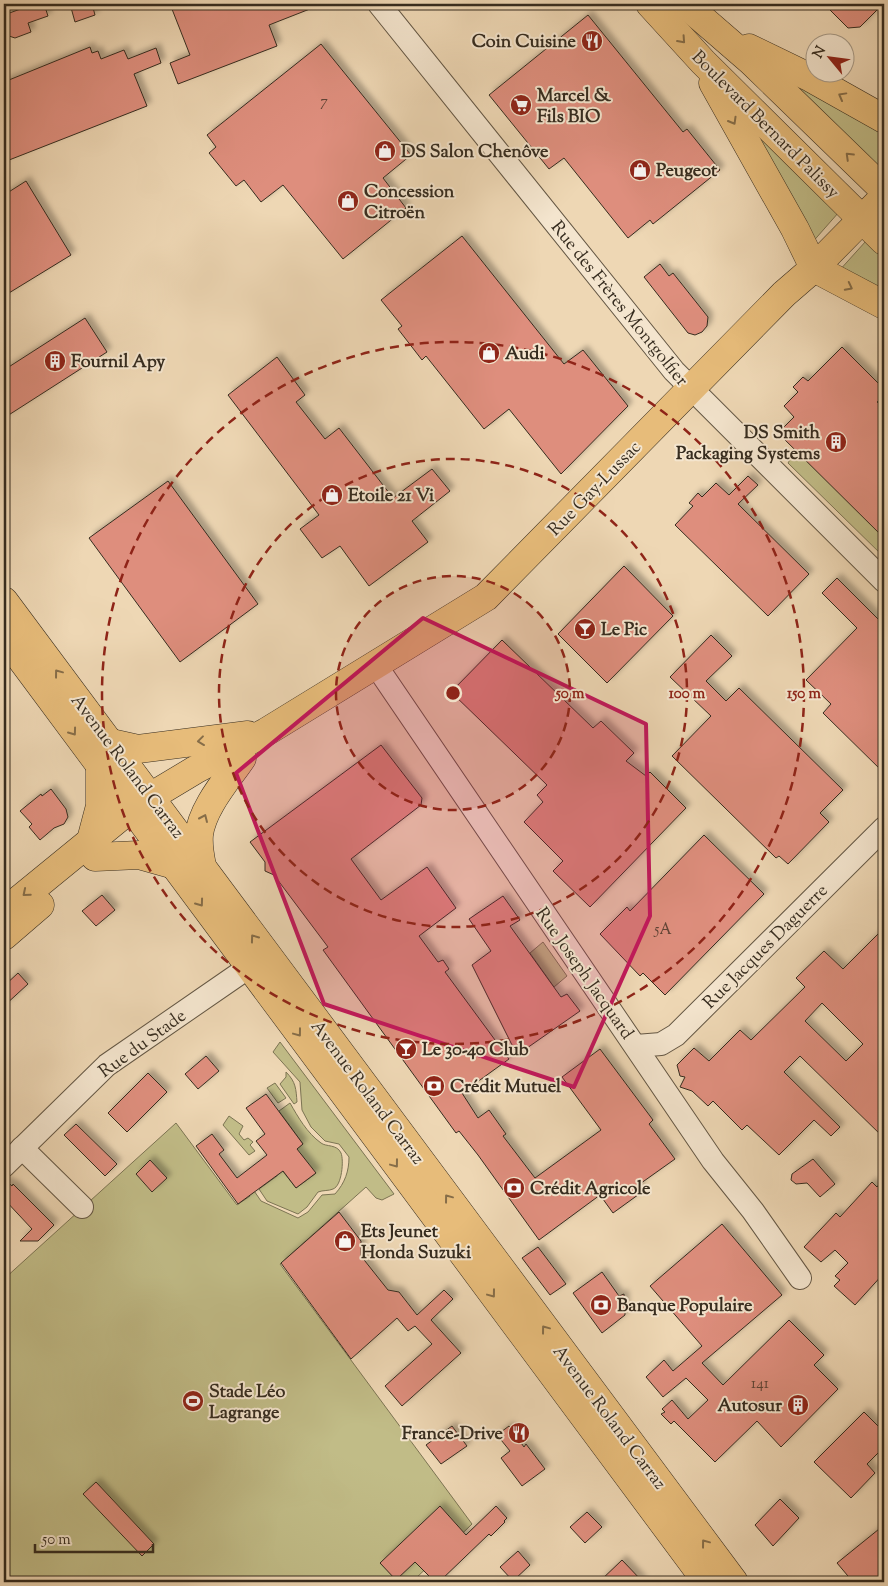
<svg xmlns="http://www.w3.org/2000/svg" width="888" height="1586" font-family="'Sorts Mill Goudy',serif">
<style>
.green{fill:#c1bc87;stroke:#7c7453}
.building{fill:#de8e7d;stroke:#362c1f;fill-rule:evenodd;filter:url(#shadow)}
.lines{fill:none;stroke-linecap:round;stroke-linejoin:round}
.minor-casing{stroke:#645744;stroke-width:24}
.major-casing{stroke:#362c1f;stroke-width:29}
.minor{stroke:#f4e5ce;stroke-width:22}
.major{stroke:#e7bc7a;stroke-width:28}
.oneway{stroke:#866d48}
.marked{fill:#c2185b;fill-opacity:0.2;stroke:#c2185b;stroke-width:4;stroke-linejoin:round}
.ring{fill:none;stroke:#8f2418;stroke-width:2.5;stroke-dasharray:9 6}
.labels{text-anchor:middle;stroke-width:4;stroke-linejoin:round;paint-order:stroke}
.number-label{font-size:15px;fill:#604436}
.poi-label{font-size:18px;font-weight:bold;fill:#362c1f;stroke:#f4e5ce;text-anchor:start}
.street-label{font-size:18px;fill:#362c1f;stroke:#f4e5ce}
.centre{fill:#8f2418;stroke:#f4e5ce;stroke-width:2.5}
.ring-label{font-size:15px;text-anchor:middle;font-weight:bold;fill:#8f2418;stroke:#f4e5ce;stroke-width:4;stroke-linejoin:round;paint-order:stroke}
</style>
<defs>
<filter id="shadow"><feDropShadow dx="4.5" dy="-4.5" stdDeviation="2.5" flood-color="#0004"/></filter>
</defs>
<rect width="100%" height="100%" fill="#eed7b4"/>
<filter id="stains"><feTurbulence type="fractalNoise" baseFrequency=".004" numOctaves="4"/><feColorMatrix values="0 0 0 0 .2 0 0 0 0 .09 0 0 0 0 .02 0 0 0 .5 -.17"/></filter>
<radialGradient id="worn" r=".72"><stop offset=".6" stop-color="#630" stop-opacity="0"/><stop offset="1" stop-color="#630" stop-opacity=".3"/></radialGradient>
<g class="green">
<polygon points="765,62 884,130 884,166 879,171"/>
<polygon points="735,112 839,212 810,245"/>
<polygon points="866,241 884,258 884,297 838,272"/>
<polygon points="796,450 884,538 884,557 788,463"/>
<polygon points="543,942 567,976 554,987 530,953"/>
<path d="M 280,1042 L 394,1194 L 382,1200 L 376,1198 L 366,1187 L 280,1264 L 472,1524 L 412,1582 L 4,1582 L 4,1279 L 176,1123 L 237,1205 L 250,1196 L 244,1189 L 250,1185 L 261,1201 L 298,1218 L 308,1212 L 322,1195 L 335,1194 C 345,1183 349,1171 349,1157 L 339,1144 L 325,1141 L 311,1127 L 302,1110 L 300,1082 L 273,1052 Z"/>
<path d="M 286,1072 C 296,1082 296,1089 297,1102 L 294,1104 L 280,1084 L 286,1077 Z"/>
<polygon points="275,1083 286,1098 278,1103 267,1088"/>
<path d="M 290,1103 C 298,1117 307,1133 321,1143 C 326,1147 337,1144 341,1153 C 344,1160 342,1186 333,1189 C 329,1191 323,1190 318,1192 L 307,1207 L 298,1214 L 267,1201 L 259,1189 L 277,1176 L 281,1169 L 296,1188 L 315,1174 L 301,1154 L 288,1156 L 303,1144 L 279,1111 Z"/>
<polygon points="229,1116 243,1126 239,1134 244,1140 248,1138 253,1142 250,1145 255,1151 249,1155 223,1125"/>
</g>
<g class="building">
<polygon points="25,4 44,4 48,16 28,23 31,32 15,38 9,36 4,15 26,7"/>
<polygon points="70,4 92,4 95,15 75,22"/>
<polygon points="170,4 320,4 320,5 269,25 277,46 178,84 170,63 190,55"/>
<polygon points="824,4 883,4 860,27 848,28"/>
<polygon points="588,15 683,132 687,129 720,170 653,224 650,220 628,238 564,158 549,169 489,95"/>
<polygon points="321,44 411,155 383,178 406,208 343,259 283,185 261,202 244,180 236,186 209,153 216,147 207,135"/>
<polygon points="90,47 92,53 98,51 101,59 124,50 128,59 156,48 161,63 134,74 147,106 4,162 4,82"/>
<polygon points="26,181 71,255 4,296 4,195"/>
<polygon points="462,236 564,364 583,350 628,406 561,474 509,409 484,429 426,356 422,360 398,329 402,326 381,300"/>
<polygon points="660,264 669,276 673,273 708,317 707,326 702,332 695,335 688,333 644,277"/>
<polygon points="85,318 107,352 4,418 4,370"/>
<polygon points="842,347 884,389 884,395 877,402 884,409 884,538 778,433 794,417 784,406 798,392 793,387 803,377 808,381"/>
<polygon points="277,357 305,395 296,402 325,439 339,428 393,498 432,469 450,491 412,521 428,542 369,586 340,546 322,558 300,529 319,515 228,395"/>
<polygon points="748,476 758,485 738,504 809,574 768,616 675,525 693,506 689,503 698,493 702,497 716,483 729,495"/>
<polygon points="168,481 258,604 180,662 89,538"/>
<polygon points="624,566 673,616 607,683 558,634"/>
<polygon points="837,578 884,625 884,773 823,713 831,704 806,680 857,628 822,593"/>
<polygon points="711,635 732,656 706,681 726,701 739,688 843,790 820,813 829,822 788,864 779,856 776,858 672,756 711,716 670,677"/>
<polygon points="502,640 593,728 601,721 634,753 626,761 646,776 650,772 686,808 590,907 553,871 563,861 524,822 543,802 537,795 547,785 451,692"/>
<polygon points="381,745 422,798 421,805 351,859 381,900 427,867 456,908 419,936 438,962 443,960 449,969 445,972 509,1059 462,1093 478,1118 489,1110 506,1134 503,1136 535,1178 601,1130 562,1077 600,1049 653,1120 649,1124 675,1159 637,1186 642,1192 613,1213 600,1195 539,1240 478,1155 459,1131 456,1133 323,950 328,947 274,875 265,871 265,862 250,842"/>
<polygon points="51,789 66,809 68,817 64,824 54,828 40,840 29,827 32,824 20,811 41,794 42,796"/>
<polygon points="704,835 764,894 665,995 643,973 640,976 600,934 627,907 630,911"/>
<polygon points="102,895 115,910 96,926 82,911"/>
<polygon points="503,896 520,920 510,926 561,997 567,994 580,1011 517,1055 472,965 491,951 469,919"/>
<path d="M 884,928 L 884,1138 L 800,1056 L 784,1072 L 840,1127 L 831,1136 L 814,1120 L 779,1155 L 747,1125 L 742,1130 L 713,1101 L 708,1106 L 692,1091 L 680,1087 L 685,1077 L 680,1076 L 677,1065 L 694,1048 L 709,1061 L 740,1030 L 751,1040 L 805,987 L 796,978 L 824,951 L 843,969 ZM 822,1003 L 863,1044 L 846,1061 L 805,1021 Z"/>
<polygon points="18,973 28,984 4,1006 4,986"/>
<polygon points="206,1056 219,1071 198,1089 185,1074"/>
<polygon points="148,1073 167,1092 127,1132 108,1113"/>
<polygon points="266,1094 303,1144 297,1149 316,1173 296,1188 283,1171 238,1204 196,1146 212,1134 224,1150 219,1154 237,1178 267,1155 256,1141 265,1134 246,1108"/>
<polygon points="76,1124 117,1164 105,1176 64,1135"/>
<polygon points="813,1159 835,1184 820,1197 807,1183 796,1184 791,1180 792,1174"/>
<polygon points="150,1160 167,1178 152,1192 136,1174"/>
<polygon points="884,1178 884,1273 855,1305 834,1286 840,1280 835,1276 848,1263 835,1250 821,1262 804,1247 836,1213 840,1217 872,1182 877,1187"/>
<polygon points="4,1179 12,1186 13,1184 54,1225 38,1241 20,1241 32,1229 4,1199"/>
<polygon points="339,1212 361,1241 361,1256 388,1290 399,1292 417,1315 444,1290 453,1299 431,1320 461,1353 402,1406 385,1386 432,1344 415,1326 408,1331 397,1318 351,1359 281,1263"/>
<polygon points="722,1224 782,1295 702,1363 723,1385 789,1320 824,1355 814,1365 838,1389 781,1447 757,1421 715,1462 674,1421 671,1424 661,1414 665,1412 662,1409 672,1400 688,1419 708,1400 686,1378 663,1397 646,1377 664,1360 673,1371 702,1346 650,1286"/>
<polygon points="538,1247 566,1284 550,1295 522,1258"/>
<polygon points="602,1272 619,1296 624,1294 625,1315 602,1333 573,1293"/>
<polygon points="864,1412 884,1432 884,1447 867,1464 875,1473 851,1498 814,1462"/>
<polygon points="452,1426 467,1446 441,1464 426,1445"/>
<polygon points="509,1426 524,1447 526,1444 545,1469 522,1486 501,1458 510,1451 497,1435"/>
<polygon points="96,1482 154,1544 142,1556 83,1494"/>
<polygon points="780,1499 799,1518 773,1546 755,1525"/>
<polygon points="440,1506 466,1535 496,1506 507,1518 504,1521 505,1522 491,1536 489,1534 439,1582 435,1582 415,1562 396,1580 380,1563"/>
<polygon points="587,1512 602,1527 585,1543 570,1527"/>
<polygon points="884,1525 884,1582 853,1582 837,1563"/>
<polygon points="518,1551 530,1565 513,1581 500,1567"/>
<polygon points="622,1560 643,1582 599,1582"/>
</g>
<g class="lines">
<g class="minor-casing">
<g id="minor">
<polyline points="379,4 674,371 884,581"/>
<polyline points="375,664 713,1161 753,1211 800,1278"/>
<polyline points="636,1046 661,1044 676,1035 884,828"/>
<polyline points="22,1148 82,1207"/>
<polyline points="4,1166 107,1065 249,967"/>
</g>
</g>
<g class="major-casing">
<g id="major">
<polyline points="650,4 703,62 884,241"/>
<polyline points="685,4 752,62 884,190"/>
<polyline points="749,48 811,78 884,119"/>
<polyline points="713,83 795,229 814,268 884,305"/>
<polyline points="4,601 734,1582"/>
<polyline points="4,636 707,1582"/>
<polyline points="111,743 138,749 248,735"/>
<polyline points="91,840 100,806 100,768"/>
<polyline points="95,857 139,855 171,864"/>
<path d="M 202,866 C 200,856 198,846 199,835 C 202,808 227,780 242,758"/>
<polyline points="4,912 130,809 195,770 266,732 486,597 784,294 814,268 884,197"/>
<polyline points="4,936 40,905"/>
</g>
</g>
<use href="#minor" class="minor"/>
<use href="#major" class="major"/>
</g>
<defs><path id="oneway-chevron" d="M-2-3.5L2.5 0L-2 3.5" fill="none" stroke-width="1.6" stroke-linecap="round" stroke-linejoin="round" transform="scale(1.25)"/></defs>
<g class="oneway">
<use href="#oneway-chevron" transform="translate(682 40) rotate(48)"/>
<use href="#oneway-chevron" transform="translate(842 96) rotate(-151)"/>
<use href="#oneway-chevron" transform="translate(733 121) rotate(60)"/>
<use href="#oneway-chevron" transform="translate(849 156) rotate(-136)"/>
<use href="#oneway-chevron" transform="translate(849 287) rotate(27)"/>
<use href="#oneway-chevron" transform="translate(58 673) rotate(-127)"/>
<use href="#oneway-chevron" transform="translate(73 732) rotate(54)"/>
<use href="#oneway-chevron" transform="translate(201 741) rotate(173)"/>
<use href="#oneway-chevron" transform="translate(204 818) rotate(-66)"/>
<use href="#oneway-chevron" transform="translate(26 893) rotate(140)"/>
<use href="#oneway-chevron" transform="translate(200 903) rotate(54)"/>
<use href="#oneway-chevron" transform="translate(254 938) rotate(-126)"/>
<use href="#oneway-chevron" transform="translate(298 1033) rotate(53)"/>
<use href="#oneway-chevron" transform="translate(395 1164) rotate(53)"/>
<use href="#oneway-chevron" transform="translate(448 1198) rotate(-127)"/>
<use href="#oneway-chevron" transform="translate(492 1294) rotate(53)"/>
<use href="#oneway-chevron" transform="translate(545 1329) rotate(-127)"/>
<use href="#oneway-chevron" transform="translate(705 1543) rotate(-127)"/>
</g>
<path class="marked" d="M 423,618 L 646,724 L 650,916 L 574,1087 L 324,1004 L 236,773 Z"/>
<circle cx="453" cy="693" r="117" fill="#8f2418" fill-opacity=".12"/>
<g class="ring">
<circle cx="453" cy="693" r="117"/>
<circle cx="453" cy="693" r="234"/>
<circle cx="453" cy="693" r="351"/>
</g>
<defs>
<g id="restaurant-disc" transform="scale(1.125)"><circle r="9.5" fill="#8f2418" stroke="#f4e5ce"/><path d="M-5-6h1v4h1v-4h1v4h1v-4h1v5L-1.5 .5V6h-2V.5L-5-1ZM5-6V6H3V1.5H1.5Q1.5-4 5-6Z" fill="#fff"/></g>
<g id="supermarket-disc" transform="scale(1.125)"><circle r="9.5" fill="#8f2418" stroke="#f4e5ce"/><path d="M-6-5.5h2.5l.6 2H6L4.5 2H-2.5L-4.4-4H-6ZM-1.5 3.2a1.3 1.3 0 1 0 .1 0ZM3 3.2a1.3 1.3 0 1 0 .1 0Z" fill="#fff"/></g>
<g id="shop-disc" transform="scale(1.125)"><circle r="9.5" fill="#8f2418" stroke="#f4e5ce"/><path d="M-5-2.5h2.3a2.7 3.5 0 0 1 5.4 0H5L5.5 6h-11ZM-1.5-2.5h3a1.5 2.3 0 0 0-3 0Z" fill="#fff"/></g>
<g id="building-disc" transform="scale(1.125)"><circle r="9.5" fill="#8f2418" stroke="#f4e5ce"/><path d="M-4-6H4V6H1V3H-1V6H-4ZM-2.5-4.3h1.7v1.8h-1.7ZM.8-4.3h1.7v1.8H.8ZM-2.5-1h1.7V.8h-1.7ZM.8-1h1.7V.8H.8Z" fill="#fff"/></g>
<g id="bar-disc" transform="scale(1.125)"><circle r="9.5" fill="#8f2418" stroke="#f4e5ce"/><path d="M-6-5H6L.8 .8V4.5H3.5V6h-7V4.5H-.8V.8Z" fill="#fff"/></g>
<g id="bank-disc" transform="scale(1.125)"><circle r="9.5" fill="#8f2418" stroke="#f4e5ce"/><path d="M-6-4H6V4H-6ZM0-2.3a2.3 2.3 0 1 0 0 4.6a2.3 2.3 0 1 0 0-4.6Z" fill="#fff"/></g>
<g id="stadium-disc" transform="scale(1.125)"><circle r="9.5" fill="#8f2418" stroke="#f4e5ce"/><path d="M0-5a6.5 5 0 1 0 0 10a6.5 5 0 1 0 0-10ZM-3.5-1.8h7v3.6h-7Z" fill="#fff"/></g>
</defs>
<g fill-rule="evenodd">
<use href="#restaurant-disc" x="592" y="41"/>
<use href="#supermarket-disc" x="521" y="105"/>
<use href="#shop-disc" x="385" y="151"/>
<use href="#shop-disc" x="640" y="170"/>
<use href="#shop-disc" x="348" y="201"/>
<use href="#shop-disc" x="489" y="353"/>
<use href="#building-disc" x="55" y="361"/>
<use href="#building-disc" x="836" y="442"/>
<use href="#shop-disc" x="332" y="495"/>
<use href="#bar-disc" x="585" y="629"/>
<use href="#bar-disc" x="406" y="1049"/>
<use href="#bank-disc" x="434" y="1086"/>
<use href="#bank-disc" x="514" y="1188"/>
<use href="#shop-disc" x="345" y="1241"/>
<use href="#bank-disc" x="601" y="1305"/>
<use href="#stadium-disc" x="193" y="1401"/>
<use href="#building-disc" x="798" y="1405"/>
<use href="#restaurant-disc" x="519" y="1433"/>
</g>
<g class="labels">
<g class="number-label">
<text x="324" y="106">7</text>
<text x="663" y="934">5A</text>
<text x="760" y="1388">141</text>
</g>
<g class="poi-label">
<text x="576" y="47" text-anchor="end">Coin Cuisine</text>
<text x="537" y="101">Marcel &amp;<tspan x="537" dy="21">Fils BIO</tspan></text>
<text x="401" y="157">DS Salon Chenôve</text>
<text x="656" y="176">Peugeot</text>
<text x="364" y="197">Concession<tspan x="364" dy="21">Citroën</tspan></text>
<text x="505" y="359">Audi</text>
<text x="71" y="367">Fournil Apy</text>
<text x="820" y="438" text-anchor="end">DS Smith<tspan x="820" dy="21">Packaging Systems</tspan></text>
<text x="348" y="501">Etoile 21 Vi</text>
<text x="601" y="635">Le Pic</text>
<text x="422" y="1055">Le 30-40 Club</text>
<text x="450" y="1092">Crédit Mutuel</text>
<text x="530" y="1194">Crédit Agricole</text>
<text x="361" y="1237">Ets Jeunet<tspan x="361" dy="21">Honda Suzuki</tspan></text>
<text x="617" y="1311">Banque Populaire</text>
<text x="209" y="1397">Stade Léo<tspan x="209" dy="21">Lagrange</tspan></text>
<text x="782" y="1411" text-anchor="end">Autosur</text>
<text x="503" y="1439" text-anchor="end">France-Drive</text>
</g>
<g class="street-label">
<text transform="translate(766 124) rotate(45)" y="6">Boulevard Bernard Palissy</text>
<text transform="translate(620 303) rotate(51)" y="6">Rue des Frères Montgolfier</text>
<text transform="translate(594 488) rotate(-46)" y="6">Rue Gay-Lussac</text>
<text transform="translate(128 766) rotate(53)" y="6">Avenue Roland Carraz</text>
<text transform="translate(765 946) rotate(-45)" y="6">Rue Jacques Daguerre</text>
<text transform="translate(585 973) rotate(55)" y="6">Rue Joseph Jacquard</text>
<text transform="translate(142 1043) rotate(-36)" y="6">Rue du Stade</text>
<text transform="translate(368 1092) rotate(53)" y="6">Avenue Roland Carraz</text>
<text transform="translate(610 1417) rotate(53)" y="6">Avenue Roland Carraz</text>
</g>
</g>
<circle cx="453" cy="693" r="8" class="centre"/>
<g class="ring-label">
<text x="570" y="698">50 m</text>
<text x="687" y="698">100 m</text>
<text x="804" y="698">150 m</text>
</g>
<rect width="888" height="1586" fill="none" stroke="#eed7b4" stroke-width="20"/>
<rect x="5" y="5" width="878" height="1576" fill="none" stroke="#362c1f" stroke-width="2.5"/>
<rect x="10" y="10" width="868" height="1566" fill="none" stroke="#362c1f"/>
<g transform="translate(830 58) rotate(299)"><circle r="24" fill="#f4e5ce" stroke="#a89b88"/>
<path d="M0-4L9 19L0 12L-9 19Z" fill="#8f2418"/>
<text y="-8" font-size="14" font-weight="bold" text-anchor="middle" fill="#362c1f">N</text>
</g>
<path d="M35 1544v8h118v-8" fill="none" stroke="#362c1f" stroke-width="2.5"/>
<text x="42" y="1544" font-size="15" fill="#362c1f" stroke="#f4e5ce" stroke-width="4" paint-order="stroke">50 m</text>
<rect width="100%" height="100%" filter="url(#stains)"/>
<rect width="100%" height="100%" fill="url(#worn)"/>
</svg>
